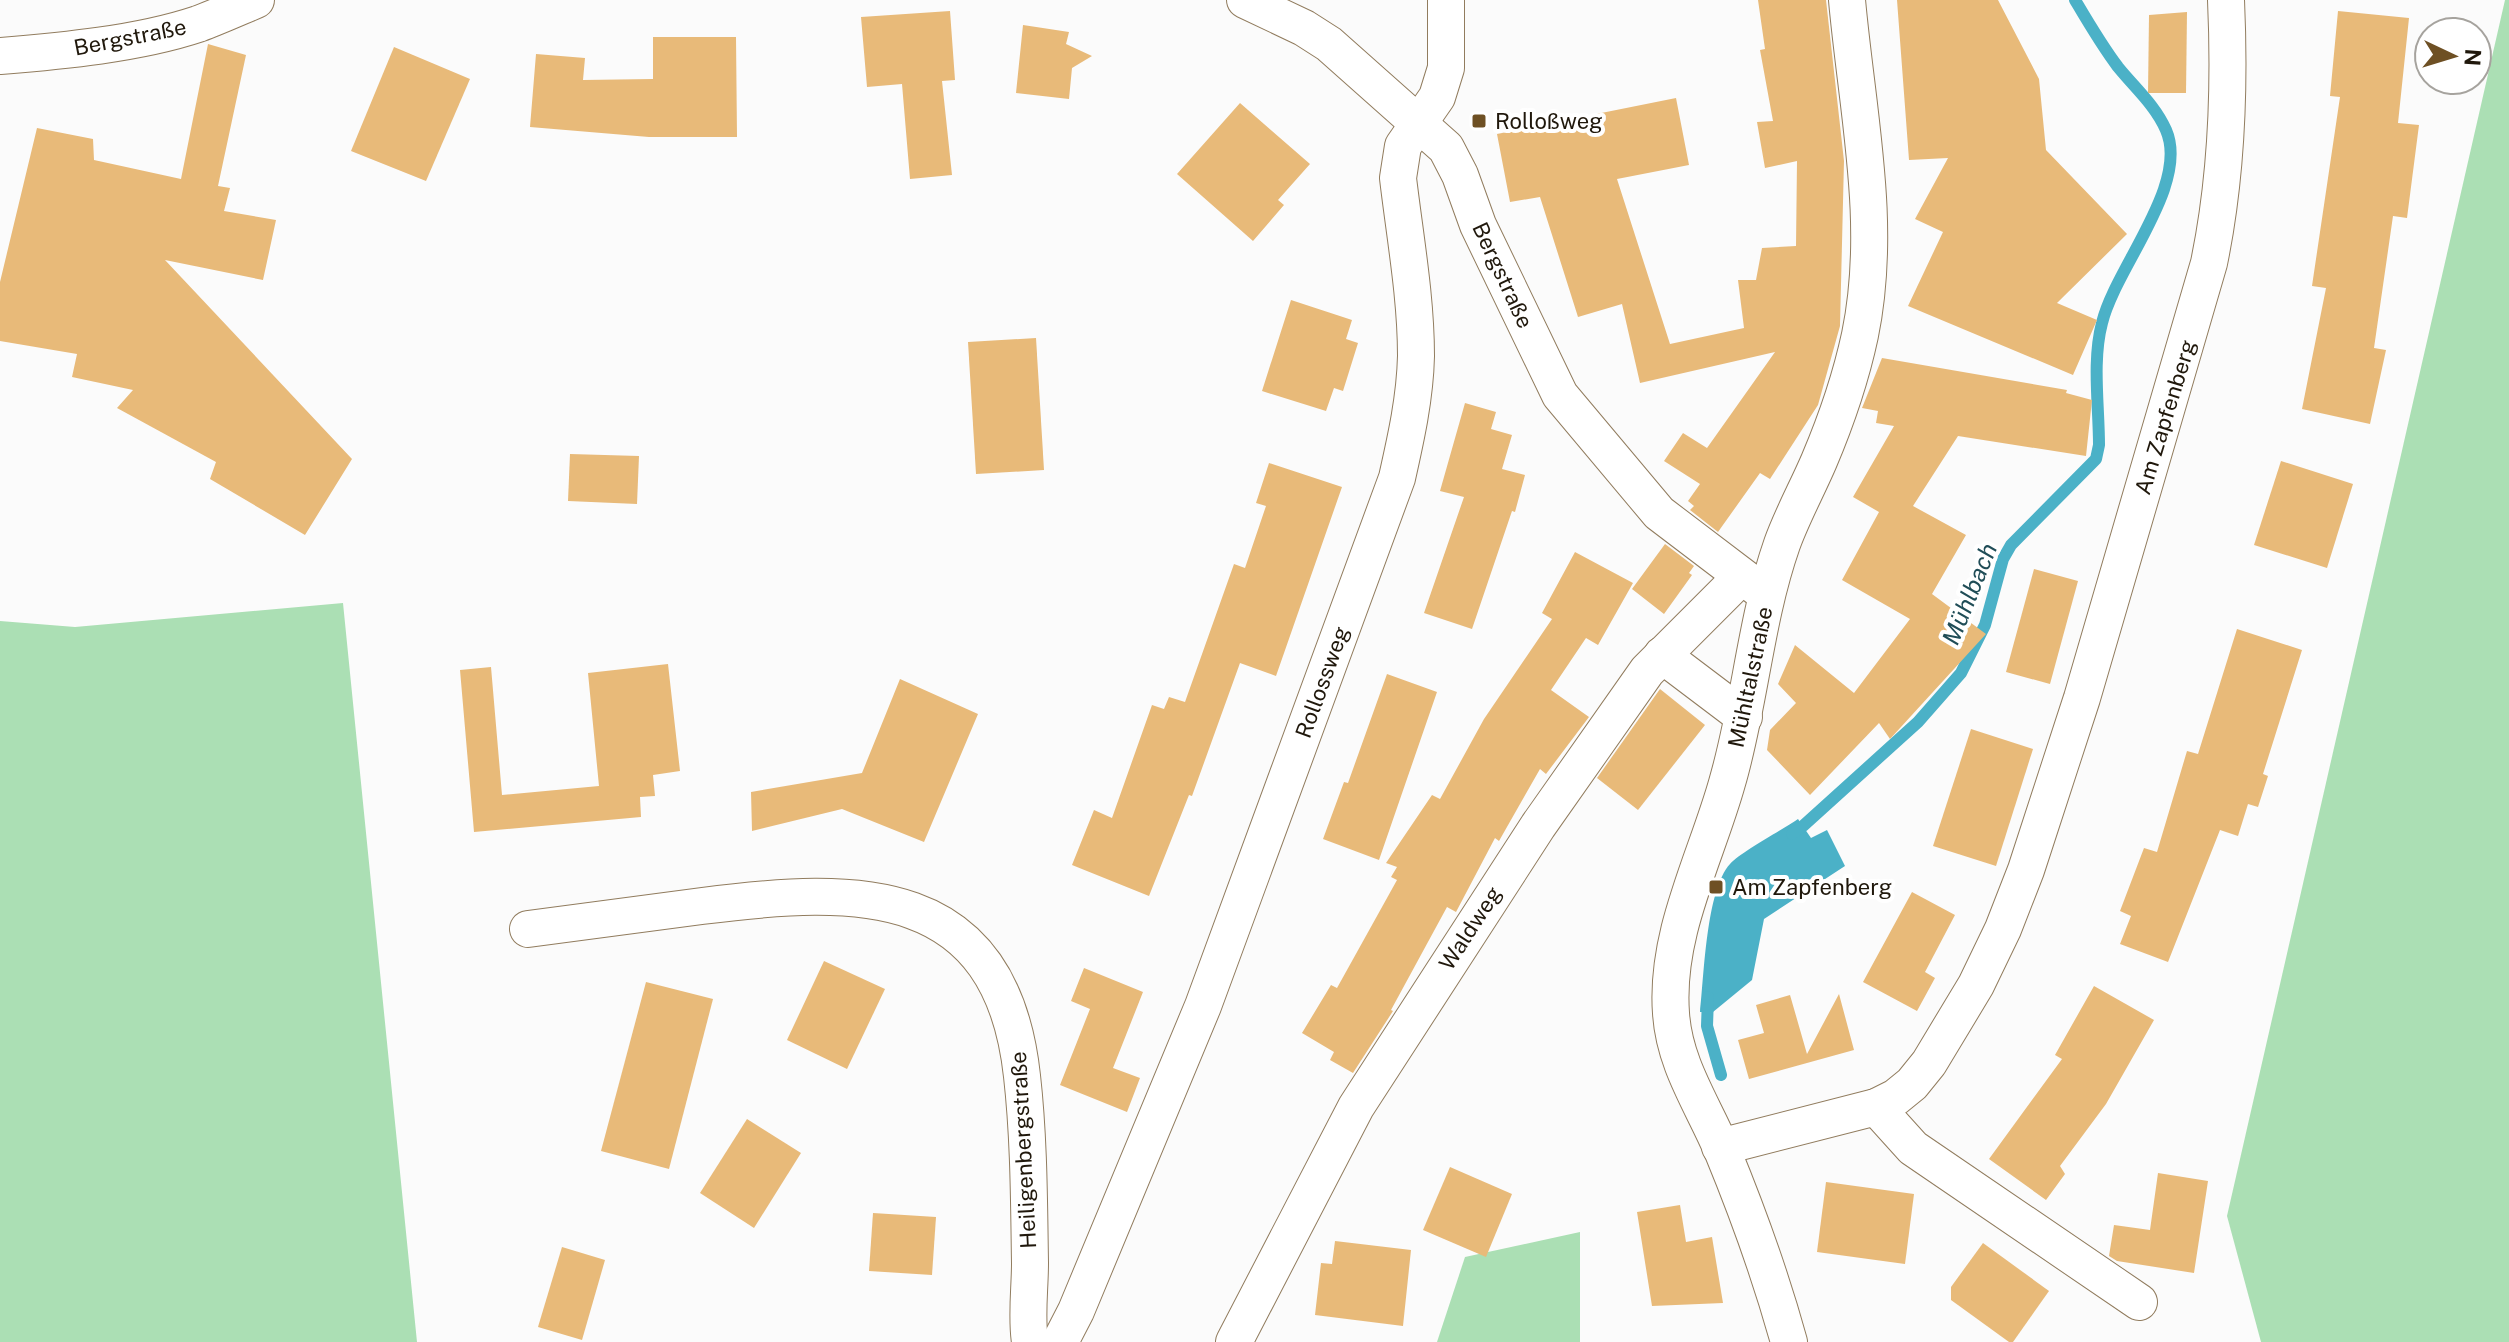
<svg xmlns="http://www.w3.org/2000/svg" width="2509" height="1342" font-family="'Public Sans',sans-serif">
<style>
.green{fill:#abdfb4}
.water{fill:#4bb1c7}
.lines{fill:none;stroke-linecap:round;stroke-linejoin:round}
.stream{stroke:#4bb1c7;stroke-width:12}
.building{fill:#e8ba79}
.street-casing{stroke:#917c5e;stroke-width:38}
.street{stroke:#fff;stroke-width:36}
.poi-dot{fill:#6e5024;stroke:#fff;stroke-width:3}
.labels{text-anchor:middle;stroke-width:8;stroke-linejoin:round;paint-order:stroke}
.street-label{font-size:22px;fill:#20180c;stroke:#fff}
.poi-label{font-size:22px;fill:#20180c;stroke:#fff;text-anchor:start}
.water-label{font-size:24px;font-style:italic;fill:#204d57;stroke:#fff}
</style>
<rect width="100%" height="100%" fill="#fbfbfb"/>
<g class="green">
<polygon points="2505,0 2509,0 2509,1342 2261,1342 2227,1216"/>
<polygon points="343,603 417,1342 0,1342 0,621 75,627"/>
<polygon points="1580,1232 1580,1342 1437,1342 1465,1257"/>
</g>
<path class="water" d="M 1798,819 L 1811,838 L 1827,830 L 1845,866 L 1764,919 L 1752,980 L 1713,1012 L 1700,1012 C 1704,977 1706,890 1730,864 C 1741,852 1782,830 1798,819 Z"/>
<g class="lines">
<g class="stream">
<path d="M 1792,834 L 1803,826 L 1918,722 L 1961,673 L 1985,625 L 2003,559 L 2011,545 L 2096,459 L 2099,445 C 2099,406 2092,361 2102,323 C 2115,268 2190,185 2166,130 C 2155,105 2135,88 2118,67 C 2102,46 2088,22 2075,0"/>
<polyline points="1708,997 1707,1026 1721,1075"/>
</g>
</g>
<g class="building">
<polygon points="1758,0 1826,0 1844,161 1840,326 1818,405 1770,479 1760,473 1718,532 1690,510 1694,506 1688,501 1700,484 1664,461 1683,433 1707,448 1775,352 1640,383 1622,304 1578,317 1540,197 1510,202 1497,134 1676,98 1689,165 1617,179 1670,344 1744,328 1738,280 1756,280 1762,248 1796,246 1797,161 1765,168 1757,122 1773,121 1760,50 1765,49"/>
<polygon points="1897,0 1998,0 2039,79 2046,150 2127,234 2057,303 2097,320 2073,375 1908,306 1943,232 1915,219 1948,158 1909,160"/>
<polygon points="950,11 955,80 942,81 952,175 910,179 902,84 867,87 861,17"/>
<polygon points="2338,11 2409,18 2398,123 2419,125 2407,218 2393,216 2374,348 2386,350 2370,424 2302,409 2326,288 2312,286 2340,97 2330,96"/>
<polygon points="2187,12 2186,93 2148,93 2149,15"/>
<polygon points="1023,25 1069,32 1066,44 1092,56 1072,68 1069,99 1016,93"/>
<polygon points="653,37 736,37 737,137 649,137 530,127 536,54 585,58 583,80 653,79"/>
<polygon points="208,44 246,55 218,186 230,188 224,211 276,220 263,280 165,260 352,459 305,535 210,479 216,462 117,408 133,390 72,377 77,354 0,341 0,282 37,128 93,139 94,160 181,179"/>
<polygon points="394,47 470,79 426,181 351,151"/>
<polygon points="1240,103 1310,164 1278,200 1284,205 1253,241 1177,174"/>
<polygon points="1291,300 1352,320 1346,339 1358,343 1343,391 1334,388 1326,411 1262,391"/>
<polygon points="1036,338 1044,470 976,474 968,342"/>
<polygon points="1882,358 2067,390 2066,393 2092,400 2086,456 1958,436 1913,506 1966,535 1932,594 1986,634 1890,739 1879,723 1810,795 1767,750 1770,730 1796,703 1778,684 1795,645 1854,693 1910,619 1842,580 1879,512 1853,497 1894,426 1876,423 1878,411 1862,408"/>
<polygon points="1465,403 1496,412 1491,429 1512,435 1502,469 1525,475 1515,512 1512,511 1472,629 1424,613 1464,497 1440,491"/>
<polygon points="570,454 639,456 637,504 568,501"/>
<polygon points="2281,461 2353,484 2327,568 2254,545"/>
<polygon points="1269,463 1342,487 1276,676 1240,663 1192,796 1189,795 1149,896 1072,865 1094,810 1112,818 1152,705 1164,709 1169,697 1185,702 1234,564 1245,568 1266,506 1256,503"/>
<polygon points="1665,544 1694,566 1689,573 1692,575 1664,614 1632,589"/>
<polygon points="1575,552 1633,583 1598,645 1586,638 1551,690 1589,717 1546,774 1540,769 1499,841 1495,838 1456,912 1447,907 1391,1010 1393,1011 1353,1073 1330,1060 1334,1052 1302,1033 1331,985 1337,988 1397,880 1391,877 1397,867 1386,863 1432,795 1440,799 1484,719 1552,619 1542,613"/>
<polygon points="2034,569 2078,581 2050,684 2006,672"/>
<polygon points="2237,629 2302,650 2263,774 2268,776 2258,807 2248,804 2238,836 2220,830 2168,962 2120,944 2131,916 2120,911 2144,848 2157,852 2187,751 2198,754"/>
<polygon points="668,664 680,771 653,775 655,796 640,797 641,817 474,832 460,670 491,667 502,795 599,786 588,673"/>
<polygon points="1387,674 1437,692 1379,860 1323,839 1344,782 1348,783"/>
<polygon points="900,679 978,714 924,842 842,809 752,831 751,792 862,773"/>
<polygon points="1660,689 1705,725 1638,810 1597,778"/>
<polygon points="1971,729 2033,749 1996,866 1933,846"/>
<polygon points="1912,892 1955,915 1925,972 1935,978 1917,1011 1863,982"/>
<polygon points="824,961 885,989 847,1069 787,1040"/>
<polygon points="1084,968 1143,992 1113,1068 1140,1078 1127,1112 1060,1085 1090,1009 1071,1001"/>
<polygon points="646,982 713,999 669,1169 601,1151"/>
<polygon points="2094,986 2154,1020 2106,1104 2060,1166 2065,1174 2046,1200 1989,1159 2062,1059 2055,1055"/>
<polygon points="1839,994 1854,1050 1749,1079 1738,1040 1764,1033 1756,1005 1790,995 1807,1054"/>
<polygon points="747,1119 801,1153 754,1228 700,1193"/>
<polygon points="1450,1167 1512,1194 1486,1257 1423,1230"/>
<polygon points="2158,1173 2208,1181 2194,1273 2117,1261 2109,1256 2114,1225 2150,1230"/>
<polygon points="1826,1182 1914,1194 1905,1264 1817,1252"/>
<polygon points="1680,1205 1686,1242 1712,1237 1723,1303 1652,1306 1637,1212"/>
<polygon points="873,1213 936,1217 932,1275 869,1271"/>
<polygon points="1335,1241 1411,1250 1403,1326 1315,1315 1321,1263 1332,1264"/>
<polygon points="1983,1243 2049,1291 2013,1342 2009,1342 1951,1300 1951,1287"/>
<polygon points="562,1247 605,1260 582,1340 538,1327"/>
</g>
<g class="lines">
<g class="street-casing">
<g id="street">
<polyline points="1245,0 1304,28 1329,44 1446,148 1460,175 1478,225 1560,395 1659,513 1759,589"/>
<path d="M 0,56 C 62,51 138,44 198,24 C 217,17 237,8 256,0"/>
<polyline points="1662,655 1744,717"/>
<path d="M 528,929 C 586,921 644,914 702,906 C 858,886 1001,882 1022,1076 C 1029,1138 1029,1201 1030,1263 C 1030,1289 1026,1317 1030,1342"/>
<polyline points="1876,1107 1913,1148 2139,1302"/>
<path d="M 1720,1147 L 1876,1107 L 1896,1097 L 1912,1084 L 1929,1063 L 1976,985 L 2003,929 L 2026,870 L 2082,698 L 2209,263 C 2227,176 2230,88 2226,0"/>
<path d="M 1060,1342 L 1076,1311 L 1203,1006 L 1397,478 C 1406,438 1415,398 1416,356 C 1416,297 1405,237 1398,178 L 1403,146 L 1437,97 L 1446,68 L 1446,0"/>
<polyline points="1234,1342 1356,1107 1538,826 1647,671 1741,577"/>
<path d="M 1789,1342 C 1771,1277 1748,1213 1722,1150 C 1703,1105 1674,1064 1671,1013 C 1665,933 1706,858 1727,783 C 1750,705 1755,621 1782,544 C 1792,516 1807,489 1819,461 C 1836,421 1851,377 1860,335 C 1883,224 1857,111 1847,0"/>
</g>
</g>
<use href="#street" class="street"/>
</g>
<g class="poi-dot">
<rect x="1471" y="113" width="16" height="16" rx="4"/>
<rect x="1708" y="879" width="16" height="16" rx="4"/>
</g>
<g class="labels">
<g class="street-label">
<text transform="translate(130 37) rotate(-11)" y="8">Bergstraße</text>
<text transform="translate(1503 275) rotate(65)" y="8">Bergstraße</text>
<text transform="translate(2165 417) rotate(-73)" y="8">Am Zapfenberg</text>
<text transform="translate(1750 677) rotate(-78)" y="8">Mühltalstraße</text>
<text transform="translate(1322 682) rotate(-70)" y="8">Rollossweg</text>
<text transform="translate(1470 928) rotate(-57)" y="8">Waldweg</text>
<text transform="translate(1023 1150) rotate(-93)" y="8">Heiligenbergstraße</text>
</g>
<g class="poi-label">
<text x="1495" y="129">Rolloßweg</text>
<text x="1732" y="895">Am Zapfenberg</text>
</g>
<g class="water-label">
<text transform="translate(1970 594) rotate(-68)" y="8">Mühlbach</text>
</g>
</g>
<g transform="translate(2453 56) rotate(94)"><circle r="38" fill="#ffffff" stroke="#a6a39e" stroke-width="2"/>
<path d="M0-6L14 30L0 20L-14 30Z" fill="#6e5024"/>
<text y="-12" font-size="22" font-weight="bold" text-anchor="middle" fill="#20180c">N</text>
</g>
</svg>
